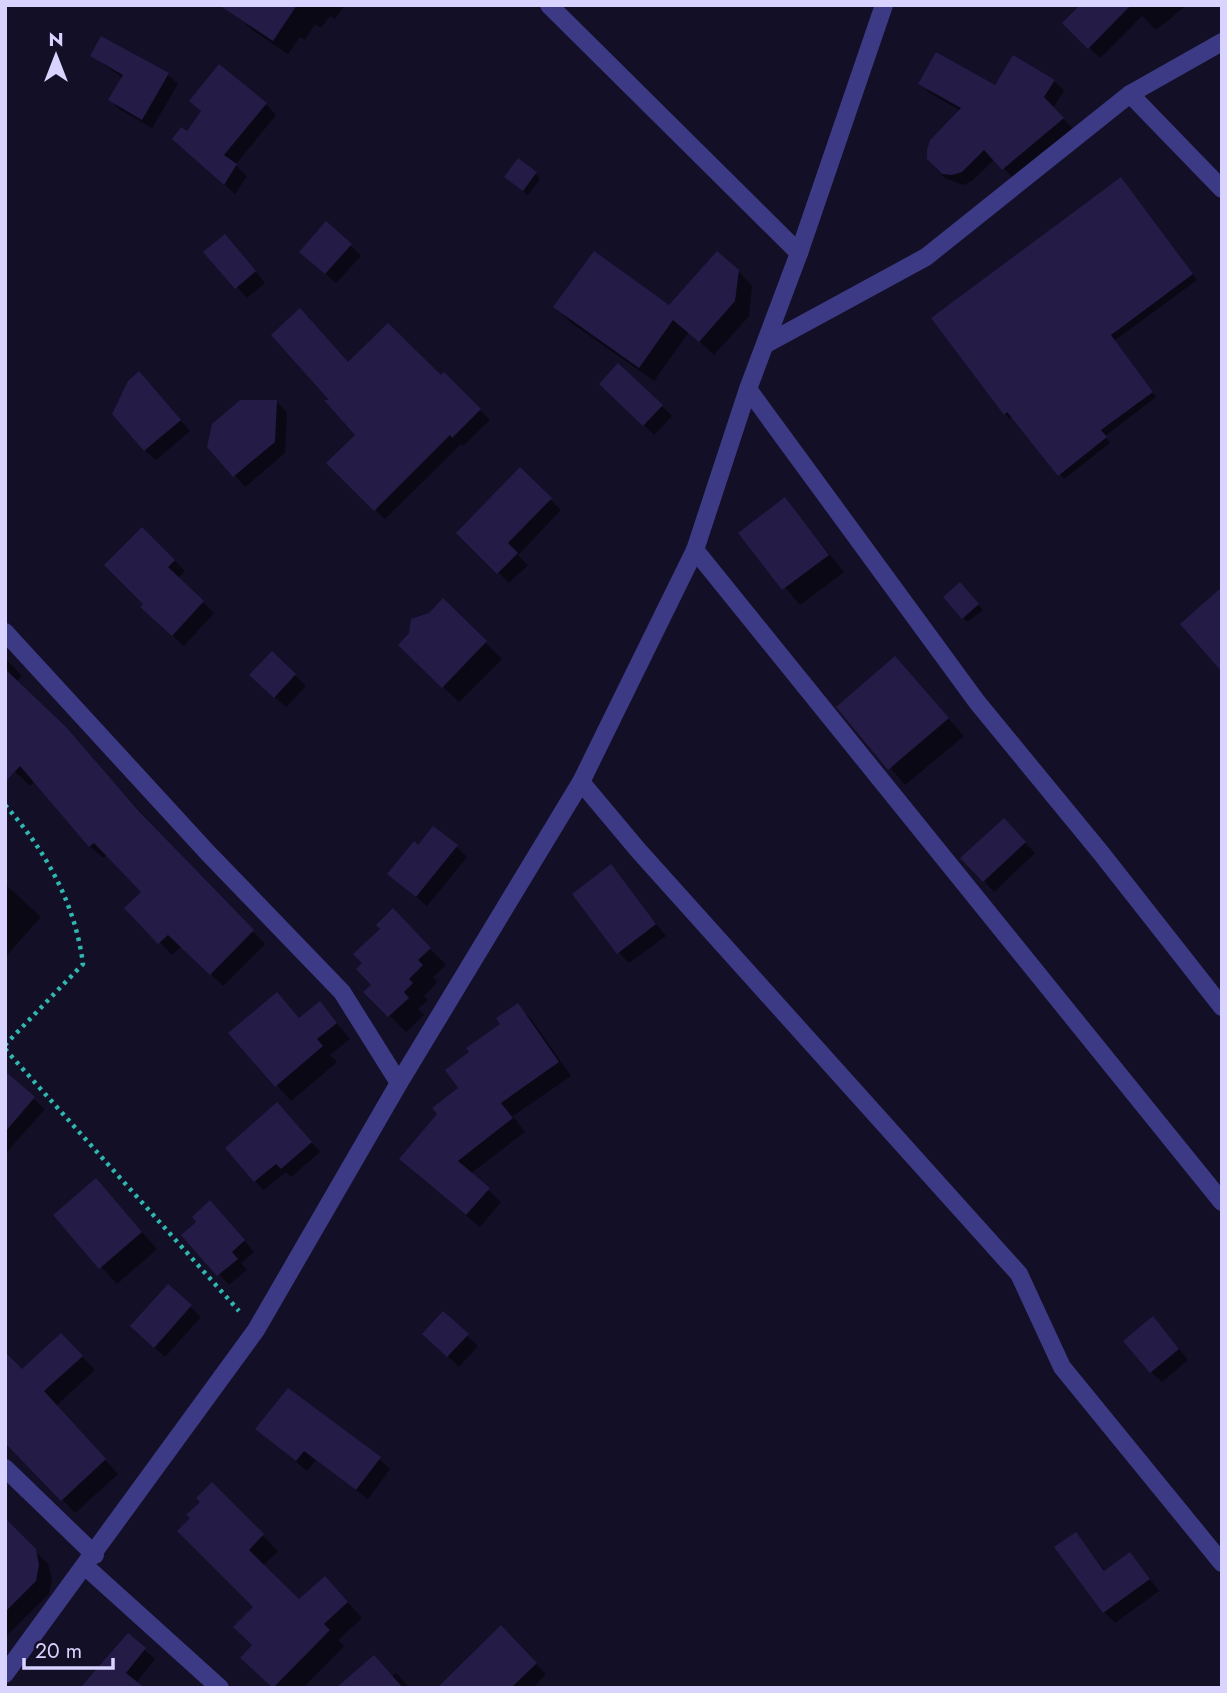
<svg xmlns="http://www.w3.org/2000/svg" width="1227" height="1693" font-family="Jost,sans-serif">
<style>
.shadow{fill:#0007}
.building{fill:#241b47}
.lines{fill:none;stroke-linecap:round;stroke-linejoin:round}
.path{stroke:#2fb8b0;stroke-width:4.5;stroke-dasharray:3.5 5;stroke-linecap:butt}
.minor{stroke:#3d3a85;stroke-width:18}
</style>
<rect width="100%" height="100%" fill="#130f26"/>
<g class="shadow">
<polygon points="245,5 345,5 335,19 330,16 321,28 315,24 305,40 300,37 288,54 252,30 238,16"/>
<polygon points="1082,5 1187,5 1156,30 1142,16 1100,58 1064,23"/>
<polygon points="102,39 168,75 178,84 152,128 119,109 110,100 123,78 92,56"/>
<polygon points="1054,81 1064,91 1053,108 1073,129 1013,178 995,159 972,181 963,185 945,178 934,167 929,159 961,111 930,93 920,83 995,87"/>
<polygon points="191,101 266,104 276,115 235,165 247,176 235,194 185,149 188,133 202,112"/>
<polygon points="536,174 540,179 528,195 511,182"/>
<polygon points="1126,185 1197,280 1114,341 1156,397 1105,436 1110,443 1064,479 1013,417 1010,419 1005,414"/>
<polygon points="350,245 361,256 336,283 312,262"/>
<polygon points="235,247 265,283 247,298 237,287"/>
<polygon points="738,271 752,286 749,316 714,355 689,332 654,381 570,322 556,307 670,307"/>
<polygon points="349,364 441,378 444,375 490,420 463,446 461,444 385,519 329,463 357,435 333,401"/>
<polygon points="149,384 190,431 156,460 145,450"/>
<polygon points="612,395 662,406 672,416 654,435"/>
<polygon points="276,401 287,412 285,453 245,487 209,446"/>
<polygon points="520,470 561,510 518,555 528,565 509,583 458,533"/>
<polygon points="784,499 844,572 800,605 740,533"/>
<polygon points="142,529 185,571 177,579 214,613 184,646 153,617 146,604"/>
<polygon points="965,590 983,610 968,622 963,618"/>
<polygon points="443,601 502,659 459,702 400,645"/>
<polygon points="272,654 306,686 286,707 262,686"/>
<polygon points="5,658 22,676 16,682 35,781 30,786 5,762"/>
<polygon points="895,659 964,736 905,785 839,707"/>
<polygon points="113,782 265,944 223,986 182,946 172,955 126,908 143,892 107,855 103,858 90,846"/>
<polygon points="1003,820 1035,853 994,892 984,881"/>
<polygon points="456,846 467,857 427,906 389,874 418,847"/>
<polygon points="610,867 666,936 629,963 619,953"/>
<polygon points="5,884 41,917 7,955 5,954"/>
<polygon points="393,911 446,965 433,977 437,982 424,996 428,1000 418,1009 424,1015 406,1032 366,992 374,985 364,963"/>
<polygon points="320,1004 350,1039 330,1055 337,1062 291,1101 231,1033 300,1019"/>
<polygon points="518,1006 531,1019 571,1076 513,1116 525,1132 470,1174 501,1202 480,1227 414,1172 461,1088"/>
<polygon points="5,1075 45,1109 5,1154"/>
<polygon points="286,1113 320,1152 291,1177 286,1172 264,1190 255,1181"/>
<polygon points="96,1180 157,1249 117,1284 55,1215"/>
<polygon points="221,1213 254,1252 241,1263 247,1270 229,1285 184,1235"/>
<polygon points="190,1307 201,1317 165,1357 143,1337"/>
<polygon points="1163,1329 1188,1360 1162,1382 1151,1372"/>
<polygon points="61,1335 95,1370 56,1406 118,1474 75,1513 5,1440 22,1371"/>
<polygon points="467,1336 478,1346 459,1367 435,1344"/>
<polygon points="258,1429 379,1459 390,1469 368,1499 316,1460 307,1471"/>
<polygon points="212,1485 278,1551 263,1566 299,1601 340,1594 362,1618 338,1640 344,1646 303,1688 273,1688 242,1658 254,1645 255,1607 192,1518"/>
<polygon points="6,1521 48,1564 52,1579 49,1594 5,1637"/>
<polygon points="1076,1534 1106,1572 1130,1554 1159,1591 1115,1623 1104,1612"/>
<polygon points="501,1628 546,1674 533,1688 439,1688"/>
<polygon points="128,1636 155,1659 136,1683 83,1688"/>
<polygon points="396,1673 410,1688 339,1688 392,1676"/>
</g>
<g class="building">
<polygon points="219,5 297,5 273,41"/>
<polygon points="1080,5 1131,5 1088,49 1062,23"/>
<polygon points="101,36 169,73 142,120 108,100 123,75 90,56"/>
<polygon points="936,52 995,85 1013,55 1055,80 1044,97 1064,118 1002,170 984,150 962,172 952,175 942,174 927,159 927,150 930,140 961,108 918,84"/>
<polygon points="219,64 267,103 224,155 237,164 224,185 172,139 181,127 187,131 201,111 189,101"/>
<polygon points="518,158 537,172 523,191 504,177"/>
<polygon points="1121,177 1193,274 1111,335 1153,392 1101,430 1107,437 1058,476 1007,412 1004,415 931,318"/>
<polygon points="326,221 352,244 325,274 299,252"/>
<polygon points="225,234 256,271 235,289 203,252"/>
<polygon points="594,251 669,305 717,251 739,270 735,301 699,342 673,320 639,368 553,307"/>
<polygon points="300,308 348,362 388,323 441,375 444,372 481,409 452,438 450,435 374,511 326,463 355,435 324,400 329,400 271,335"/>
<polygon points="618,363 663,405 643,426 599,384"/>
<polygon points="139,371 181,420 144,451 112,414 128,381"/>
<polygon points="240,400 277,400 275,442 233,477 207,447 212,424"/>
<polygon points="520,467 552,498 508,543 518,553 497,574 456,533"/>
<polygon points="785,497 829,555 782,590 738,533"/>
<polygon points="142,527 175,560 168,567 204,601 172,636 140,607 143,604 104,565"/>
<polygon points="960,582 979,604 962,619 943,597"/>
<polygon points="1222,587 1222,672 1180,624"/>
<polygon points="443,598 487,641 442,688 398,645 409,633 411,619 429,613"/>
<polygon points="272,651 296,674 274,698 249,675"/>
<polygon points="895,656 949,718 888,770 836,707"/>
<polygon points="5,669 66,727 137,809 254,930 210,975 168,935 158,944 124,908 141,892 94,843 89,847 20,766 5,782"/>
<polygon points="1004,818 1026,842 983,882 960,858"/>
<polygon points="433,826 458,845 416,897 387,874 414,841 418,845"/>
<polygon points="611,864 656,924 617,954 572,894"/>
<polygon points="393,908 431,948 418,960 423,965 409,979 413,983 404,992 409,998 388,1017 363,992 371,985 356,969 362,963 353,954 380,929 376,925"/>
<polygon points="277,992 299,1018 320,1001 337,1023 317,1039 323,1046 275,1087 228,1033"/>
<polygon points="518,1003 559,1062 501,1103 513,1118 458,1161 490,1188 466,1215 399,1159 437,1114 432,1108 458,1088 445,1070 469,1052 466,1048 500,1024 496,1018"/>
<polygon points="5,1071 35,1097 5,1132"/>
<polygon points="277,1102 312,1142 281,1169 276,1164 254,1182 225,1148"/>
<polygon points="96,1178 142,1232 99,1269 53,1215"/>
<polygon points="210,1200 245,1240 232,1252 238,1259 217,1276 181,1235 196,1222 192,1217"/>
<polygon points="168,1284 192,1305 154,1348 130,1326"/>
<polygon points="443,1311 469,1334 447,1357 422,1334"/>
<polygon points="1153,1316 1179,1349 1150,1373 1123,1341"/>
<polygon points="61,1333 83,1356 44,1391 106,1459 61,1501 5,1443 5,1352 22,1369"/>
<polygon points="288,1388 381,1457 356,1490 304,1451 296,1461 255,1429"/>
<polygon points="212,1482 264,1534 249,1550 299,1599 325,1576 348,1602 324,1624 330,1630 273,1688 240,1658 252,1645 233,1627 253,1607 177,1531 190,1518 186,1515 200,1502 196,1498"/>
<polygon points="5,1518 36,1549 39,1565 36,1581 5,1612"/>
<polygon points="1076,1532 1104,1571 1130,1552 1150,1579 1103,1613 1054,1547"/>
<polygon points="501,1625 537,1663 511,1688 437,1688"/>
<polygon points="128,1633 146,1648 126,1673 145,1688 80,1688"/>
<polygon points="374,1655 403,1688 336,1688"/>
</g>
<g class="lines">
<g class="path">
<path d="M 5,805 C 46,851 75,903 83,964 L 5,1045"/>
<polyline points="5,1049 239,1311"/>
</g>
<g class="minor">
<polyline points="549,5 799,253"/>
<polyline points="1130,94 1222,189"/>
<polyline points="766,344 926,257 1130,94 1222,42"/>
<polyline points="748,389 977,702 1101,853 1222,1007"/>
<polyline points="695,550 1222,1202"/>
<polyline points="5,632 207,852 342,992 399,1083"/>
<polyline points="581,782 638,850 1019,1274 1062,1367 1222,1563"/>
<polyline points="5,1468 95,1555"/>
<polyline points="86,1567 220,1688"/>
<polyline points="5,1674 256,1330 399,1083 581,782 695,550 748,389 799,253 884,5"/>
</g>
</g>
<rect width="1227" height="1693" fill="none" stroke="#d9d4ff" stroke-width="14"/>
<g transform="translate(56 56)" stroke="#130f26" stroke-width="5" paint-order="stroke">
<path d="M0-5L12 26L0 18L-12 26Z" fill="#d9d4ff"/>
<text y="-10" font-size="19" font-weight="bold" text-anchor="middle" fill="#d9d4ff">N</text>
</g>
<path d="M24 1658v10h89v-10" fill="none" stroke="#d9d4ff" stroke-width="3.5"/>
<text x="35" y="1658" font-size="21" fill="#d9d4ff" stroke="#130f26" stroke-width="5" paint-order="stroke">20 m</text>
</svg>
